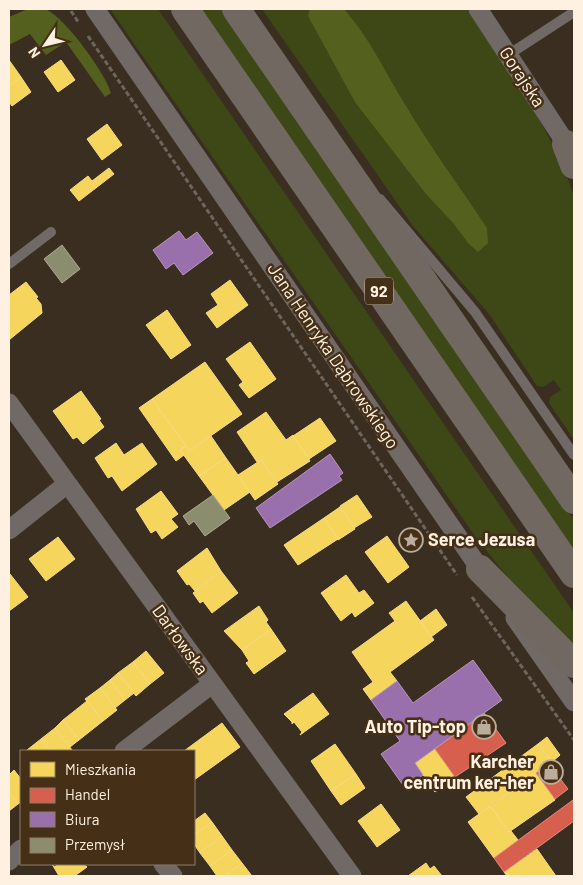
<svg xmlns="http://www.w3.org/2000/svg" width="583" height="885" font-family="Barlow,sans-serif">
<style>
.green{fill:#3e4716}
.forest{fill:#54601d}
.homes{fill:#f6d55c;stroke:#f9dd84}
.shops{fill:#d6604d;stroke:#e28c7a}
.offices{fill:#9970ab;stroke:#b897bc}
.industry{fill:#8c8c6e;stroke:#aeaa91}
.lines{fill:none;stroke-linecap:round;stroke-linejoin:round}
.path{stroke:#6d655d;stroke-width:3;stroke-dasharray:5 2.5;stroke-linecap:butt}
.lane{stroke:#706966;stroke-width:10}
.street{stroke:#706966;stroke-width:19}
.primary{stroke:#716861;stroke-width:28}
.labels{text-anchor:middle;stroke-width:5;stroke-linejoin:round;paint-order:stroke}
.shield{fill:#452f16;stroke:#c7b7a5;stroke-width:1}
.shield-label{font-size:16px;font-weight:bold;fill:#fff1e2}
.street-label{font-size:18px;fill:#fff1e2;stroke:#452f16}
.poi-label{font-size:18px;font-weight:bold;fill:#fff1e2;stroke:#452f16;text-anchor:end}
</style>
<rect width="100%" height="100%" fill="#3a2e20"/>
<g class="green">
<polygon points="110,9 158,9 574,613 574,649 514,585 477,539"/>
<polygon points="199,9 221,9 574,520 574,553"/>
<path d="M 262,9 L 467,9 C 506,68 552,128 574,196 L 574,440 L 549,403 L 550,397 L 561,390 L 554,380 L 543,387 L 537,386 L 489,314 L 413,226 Z"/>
</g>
<g class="forest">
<path d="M 28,9 C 34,9 42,7 47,10 C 66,19 106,74 111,93 L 105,97 L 66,42 L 46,55 L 30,34 L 9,45 L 9,17 Z"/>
<path d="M 310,9 L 344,9 C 370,38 386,74 406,106 C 431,148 460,187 487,228 L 488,243 L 478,252 L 468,243 L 454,224 L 426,194 L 355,102 L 308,16 Z"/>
</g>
<g class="homes">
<polygon points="9,60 21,77 9,86"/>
<polygon points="61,60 75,80 58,92 44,72"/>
<polygon points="21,77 31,92 12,106 9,102 9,86"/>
<polygon points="107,124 122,145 102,160 87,139"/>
<polygon points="109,168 114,174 79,201 70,190 88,176 92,181"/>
<polygon points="230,280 248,305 217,328 206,313 218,305 211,294"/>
<polygon points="26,282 38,297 36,298 41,304 42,313 9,340 9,295"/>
<polygon points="167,310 191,345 171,359 146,325"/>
<polygon points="250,342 276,379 249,398 239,385 243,382 226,359"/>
<polygon points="205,362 242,414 189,451 152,399"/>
<polygon points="81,391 101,419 99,420 104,427 83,444 77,437 73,439 53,411"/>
<polygon points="152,399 186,446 180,450 184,455 176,461 139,408"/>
<polygon points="266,412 286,440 293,435 310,461 277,482 261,460 257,462 237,432"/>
<polygon points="320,418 336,441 309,459 293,436"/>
<polygon points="211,436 226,458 199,476 180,450 186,446 189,451"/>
<polygon points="116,443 124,455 142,443 157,464 122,491 112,476 108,478 95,458"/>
<polygon points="226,458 250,492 224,510 199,476"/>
<polygon points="261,460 278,484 255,500 238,475"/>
<polygon points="161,491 178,514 171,519 178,527 162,539 156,530 151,533 136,509"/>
<polygon points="357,495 372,517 354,528 340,506"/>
<polygon points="340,507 355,529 338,540 324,518"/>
<polygon points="324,518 338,539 298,565 284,545"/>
<polygon points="387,536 409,567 388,583 365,552"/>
<polygon points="58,537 75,559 46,581 29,559"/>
<polygon points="207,548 221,571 195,591 189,584 187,585 177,571"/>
<polygon points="221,571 238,593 212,613 203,601 200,603 193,593"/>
<polygon points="10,574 28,597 9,611 9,575"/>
<polygon points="346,575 359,593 364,590 374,603 355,617 352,612 341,621 321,593"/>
<polygon points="406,601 434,640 390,672 397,681 371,700 363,689 373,682 352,652 395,621 389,613"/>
<polygon points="259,606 268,620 266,622 271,629 242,650 224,631"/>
<polygon points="436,609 447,625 431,637 420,621"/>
<polygon points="271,629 286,651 254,674 246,663 249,661 242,650"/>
<polygon points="146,651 164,673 150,684 133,662"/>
<polygon points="133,662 150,684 136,696 118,673"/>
<polygon points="118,673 134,693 125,700 110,680"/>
<polygon points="110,680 125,700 115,708 100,688"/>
<polygon points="100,688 117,710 103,721 85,699"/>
<polygon points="313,693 329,714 300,735 302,732 294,722 292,724 292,722 284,714"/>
<polygon points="87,701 103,721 79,740 63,720"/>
<polygon points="63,720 79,740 70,747 55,728"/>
<polygon points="222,723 240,747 194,780 194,751 184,751"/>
<polygon points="55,728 72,750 71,751 50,751 41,739"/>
<polygon points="547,737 560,755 552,762 538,744"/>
<polygon points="41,739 50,751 28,751 27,750"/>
<polygon points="335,744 356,774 331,791 311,761"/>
<polygon points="538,744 552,762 479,814 466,797"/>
<polygon points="435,749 455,777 435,792 415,763"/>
<polygon points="14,770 21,779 21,802 18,804 9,793 9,775"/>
<polygon points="536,773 555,800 509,832 490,807"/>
<polygon points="356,774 365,788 341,805 331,791"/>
<polygon points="9,793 18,804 9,811"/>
<polygon points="381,804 400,830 377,847 358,821"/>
<polygon points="490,806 509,832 511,831 518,840 494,858 468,822"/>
<polygon points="205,813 212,822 194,835 194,821"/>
<polygon points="212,822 222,836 200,853 194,844 194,835"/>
<polygon points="222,836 232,850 210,866 200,853"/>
<polygon points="537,849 556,876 507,876 504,872"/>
<polygon points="232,850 242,863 225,876 217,876 210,866"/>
<polygon points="242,863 252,876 225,876"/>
<polygon points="426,863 430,869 434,866 442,876 408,876"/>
<polygon points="52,864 54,867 59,864 83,864 87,867 76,875 77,876 59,876"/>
</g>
<g class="shops">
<polygon points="484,713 506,743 455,777 435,749"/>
<polygon points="549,764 568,789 555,799 536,773"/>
<polygon points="573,800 574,821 504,872 494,858"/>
</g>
<g class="offices">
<polygon points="179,231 186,240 197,232 213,253 183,275 174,263 166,269 153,250"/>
<polygon points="330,454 343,473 339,476 342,480 270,528 256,508"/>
<polygon points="473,660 502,700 415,763 423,775 405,788 381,754 400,741 371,700 397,681 413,703"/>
</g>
<g class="industry">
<polygon points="62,245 80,269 62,283 44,259"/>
<polygon points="213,495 230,518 205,536 194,521 189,525 183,516"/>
</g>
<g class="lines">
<g class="path">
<polyline points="71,11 79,23"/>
<polyline points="88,36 457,575"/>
<polyline points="472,597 574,740"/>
</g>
<g class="lane">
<polyline points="508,55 574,12"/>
<polyline points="380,199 475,312 574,455"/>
<polyline points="9,264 51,232"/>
</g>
<g class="street">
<polyline points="95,9 487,579"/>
<polyline points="478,9 573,154"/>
<polyline points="9,403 352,876"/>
<polyline points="9,530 67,484"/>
<polyline points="515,618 574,702"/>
<polyline points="124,751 212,684"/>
<polyline points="9,861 21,849"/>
<polyline points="163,864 173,876"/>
</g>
<g class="primary">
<polyline points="185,9 574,574"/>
<polyline points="236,9 574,500"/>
<polyline points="566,144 574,165"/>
<polyline points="480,569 574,664"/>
</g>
</g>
<defs>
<g id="sight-ring" transform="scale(1.25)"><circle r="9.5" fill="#452f16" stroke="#baad9e" stroke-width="1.5"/><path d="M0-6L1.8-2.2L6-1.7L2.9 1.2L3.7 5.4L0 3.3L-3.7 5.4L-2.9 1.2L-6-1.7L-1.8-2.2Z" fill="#baad9e"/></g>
<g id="shop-ring" transform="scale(1.25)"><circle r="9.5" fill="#452f16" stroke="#baad9e" stroke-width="1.5"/><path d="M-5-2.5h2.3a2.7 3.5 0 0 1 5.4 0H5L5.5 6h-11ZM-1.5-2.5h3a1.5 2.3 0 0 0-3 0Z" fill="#baad9e"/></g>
</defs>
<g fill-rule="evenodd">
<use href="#sight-ring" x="411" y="540"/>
<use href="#shop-ring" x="484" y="727"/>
<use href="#shop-ring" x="551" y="772"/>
</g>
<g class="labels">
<rect class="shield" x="365" y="277.5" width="28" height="27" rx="4"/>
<g class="shield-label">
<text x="379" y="297">92</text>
</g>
<g class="street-label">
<text transform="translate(522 77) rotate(57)" y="6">Gorajska</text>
<text transform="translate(333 356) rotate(56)" y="6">Jana Henryka Dąbrowskiego</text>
<text transform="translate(180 640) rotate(54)" y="6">Darłowska</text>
</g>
<g class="poi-label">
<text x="428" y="546" text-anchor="start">Serce Jezusa</text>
<text x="466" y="733">Auto Tip-top</text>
<text x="534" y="768">Karcher<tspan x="534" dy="21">centrum ker-her</tspan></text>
</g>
</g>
<rect width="583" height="885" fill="none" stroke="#fff1e2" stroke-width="20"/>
<rect x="20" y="750" width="175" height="115" fill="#452f16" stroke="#8f7d68"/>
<rect x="30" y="762" width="25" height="15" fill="#f6d55c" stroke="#8f7d68"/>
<text x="65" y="775" font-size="15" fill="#fff1e2">Mieszkania</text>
<rect x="30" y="788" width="25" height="15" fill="#d6604d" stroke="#8f7d68"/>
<text x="65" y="800" font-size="15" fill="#fff1e2">Handel</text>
<rect x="30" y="812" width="25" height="15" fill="#9970ab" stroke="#8f7d68"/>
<text x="65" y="825" font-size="15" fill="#fff1e2">Biura</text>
<rect x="30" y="838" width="25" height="15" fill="#8c8c6e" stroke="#8f7d68"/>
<text x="65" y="850" font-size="15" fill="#fff1e2">Przemysł</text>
<g transform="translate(45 45) rotate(235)" stroke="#452f16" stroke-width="4" paint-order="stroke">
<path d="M0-4L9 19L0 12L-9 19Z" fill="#fff1e2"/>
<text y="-8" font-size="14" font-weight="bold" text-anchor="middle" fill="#fff1e2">N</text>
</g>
</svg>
